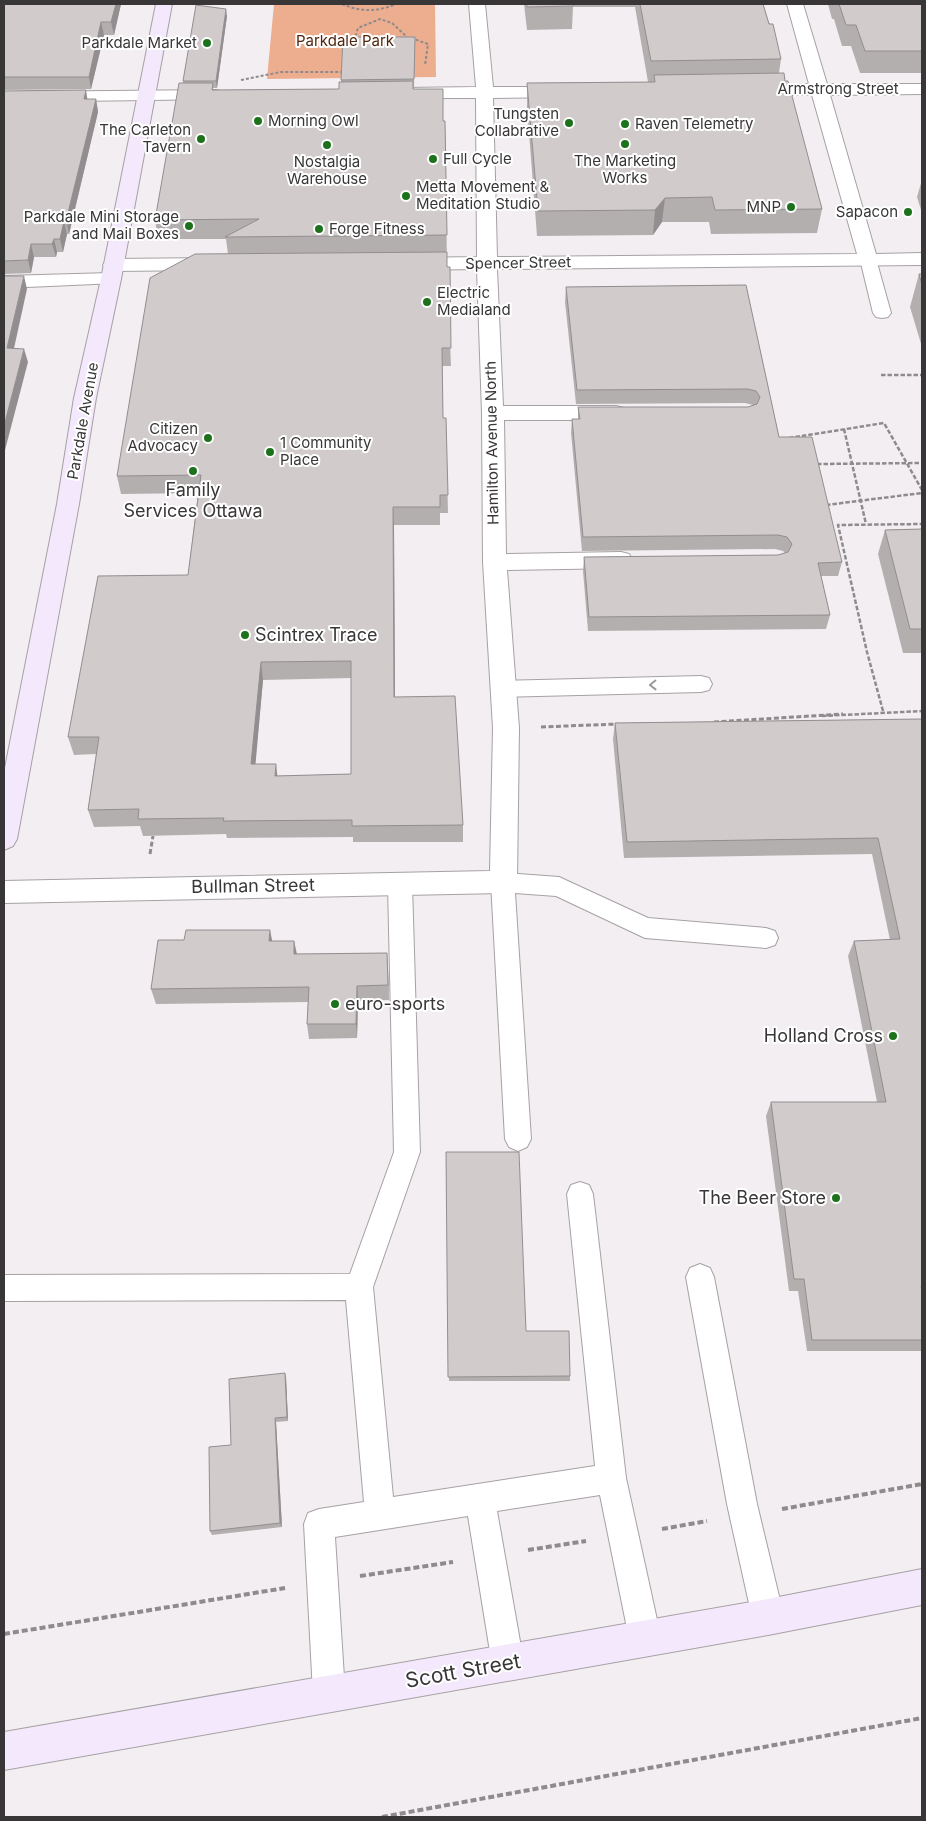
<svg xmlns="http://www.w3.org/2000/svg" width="926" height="1821" font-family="Inter,sans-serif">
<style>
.green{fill:#edad8f}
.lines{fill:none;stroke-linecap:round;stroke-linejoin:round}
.service-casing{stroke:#a6a1a4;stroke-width:2}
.minor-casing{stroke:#a6a1a4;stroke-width:2}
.secondary-casing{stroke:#a6a1a4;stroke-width:2}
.path-far3{stroke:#8e8b8d;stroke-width:2;stroke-dasharray:3 2;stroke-linecap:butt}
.path-far2{stroke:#8e8b8d;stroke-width:2.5;stroke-dasharray:4.5 2;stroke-linecap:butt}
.path-far1{stroke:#8e8b8d;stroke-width:3;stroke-dasharray:5 2.5;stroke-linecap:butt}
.path{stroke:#8e8b8d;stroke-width:4;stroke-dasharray:6 3;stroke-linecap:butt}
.service{fill:#fff;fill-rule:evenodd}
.minor{fill:#fff;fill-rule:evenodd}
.secondary{fill:#f4e9fc;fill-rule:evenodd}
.wall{fill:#b4afaf;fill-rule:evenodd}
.shaded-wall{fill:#928e8f}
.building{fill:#d1cbcc;stroke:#928e8f;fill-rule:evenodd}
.oneway{stroke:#9c9a9b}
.poi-dot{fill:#1c711b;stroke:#fff;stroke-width:2}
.labels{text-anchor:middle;stroke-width:4;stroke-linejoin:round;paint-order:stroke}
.far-park-label{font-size:15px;fill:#51260f;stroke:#fff}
.far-poi-label{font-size:15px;fill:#383637;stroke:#fff;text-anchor:end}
.far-street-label{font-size:15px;fill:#383637;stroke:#fff}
.poi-label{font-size:18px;fill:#383637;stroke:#fff;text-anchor:start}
.street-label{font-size:18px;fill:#383637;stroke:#fff}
.near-street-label{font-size:21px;fill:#383637;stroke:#fff}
</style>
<rect width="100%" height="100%" fill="#f3eef1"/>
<polygon class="green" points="274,4 435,4 436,77 267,79"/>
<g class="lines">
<g class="service-casing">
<g id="service">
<polygon points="868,254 874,255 876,259 891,313 888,317 882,318 876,317 873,313 860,259 862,255"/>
<polygon points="701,676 709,678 712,684 709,690 701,692 503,697 495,695 492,689 495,683 503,681"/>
<polygon points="503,873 559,877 648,918 766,928 775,931 778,938 775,945 766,948 645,938 556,896 515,893 531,1139 527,1147 518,1151 509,1147 505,1139 491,882 495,875"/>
<polygon points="400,875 408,878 412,885 420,1152 373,1287 393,1497 595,1466 567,1194 571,1185 580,1182 589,1185 593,1194 626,1478 661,1638 656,1649 645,1654 634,1649 629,1638 600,1495 497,1511 524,1664 519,1675 508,1680 497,1675 492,1664 468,1516 335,1537 345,1693 340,1704 329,1709 318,1704 313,1693 304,1524 308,1513 319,1509 364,1502 346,1300 4,1301 4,1275 350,1274 394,1152 388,885 392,878"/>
<polygon points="700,1264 710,1268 714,1277 757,1504 784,1617 779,1628 768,1633 757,1628 752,1617 727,1504 686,1277 690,1268"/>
</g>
</g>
<g class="minor-casing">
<g id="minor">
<polygon points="469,4 485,4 493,87 565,87 571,88 574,92 571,96 565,97 493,98 497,257 857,254 812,95 753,95 747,94 744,90 747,86 753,85 809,84 787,4 803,4 827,84 922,84 922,94 830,95 876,254 922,253 922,265 497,269 503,406 616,406 624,408 627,413 624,418 616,420 504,420 506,554 621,552 629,554 633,560 629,566 621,568 507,570 519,728 517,882 513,890 503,893 4,903 4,881 490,871 493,728 483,562 482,413 477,269 409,270 402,268 399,264 402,260 409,258 477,257 476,98 405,98 399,97 396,93 399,89 405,88 476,87"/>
<polygon points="215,90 221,91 224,95 221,99 4,102 4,92"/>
<polygon points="213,258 220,260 223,264 220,268 213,270 113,271 106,269 103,265 106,261 113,259"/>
<polygon points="111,273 118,275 121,279 118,283 4,288 4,276"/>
</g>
</g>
<g class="secondary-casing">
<g id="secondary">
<polygon points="156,4 172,4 121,279 96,398 79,504 17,839 13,846 4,850 4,773 57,504 74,398 101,279"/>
<polygon points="922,1569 922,1605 768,1635 4,1770 4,1732 768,1599"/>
</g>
</g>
<g class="path-far3">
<path d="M 342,4 C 360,12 378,12 396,4"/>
<polyline points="358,38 355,38 358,28 380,19 392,23 407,37"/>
<polyline points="411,38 428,44 425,65"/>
<polyline points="241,80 281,72 344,72"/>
</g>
<g class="path-far2">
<polyline points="881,375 922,375"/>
<polyline points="844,429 866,524"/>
<polyline points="789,438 884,423 922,490"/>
<polyline points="817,464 922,463"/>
<polyline points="826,505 922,493"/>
<polyline points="883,711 867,652 838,525 922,524"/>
<polyline points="822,716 922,711"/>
</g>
<g class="path-far1">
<polyline points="714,722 843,714"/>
<polyline points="541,727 617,724"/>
<polyline points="150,854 153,836"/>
</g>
<g class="path">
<polyline points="782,1509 922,1484"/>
<polyline points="662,1529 707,1521"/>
<polyline points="528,1550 586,1541"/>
<polyline points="360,1576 453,1562"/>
<polyline points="4,1634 285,1588"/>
<polyline points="382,1817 922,1718"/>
</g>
<use href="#service" class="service"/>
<use href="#minor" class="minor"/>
<use href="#secondary" class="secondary"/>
</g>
<g class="wall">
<polygon points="4,4 121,4 114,35 104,35 91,89 4,90"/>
<polygon points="524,4 763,4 781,59 779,73 785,81 822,209 817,233 711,234 709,222 662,222 653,235 537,236 527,107 527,83 648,82 635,7 573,7 572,29 527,30"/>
<polygon points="828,4 922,4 922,73 860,73 851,46 842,46 834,19 832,19"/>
<path d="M 227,16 L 217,88 L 213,88 L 213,90 L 339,89 L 341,82 L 343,37 L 415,37 L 414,89 L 443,121 L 445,121 L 447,267 L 451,366 L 442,366 L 443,418 L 446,418 L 448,513 L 440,513 L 440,525 L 394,525 L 395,697 L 463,825 L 463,842 L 353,842 L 353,837 L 227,838 L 226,834 L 143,836 L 140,826 L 94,827 L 88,810 L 96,754 L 74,755 L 68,737 L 188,575 L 198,493 L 121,494 L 117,476 L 228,254 L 226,239 L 158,239 L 155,220 L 183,83 L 183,81 ZM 351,678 L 351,774 L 277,776 L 255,764 L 263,680 Z"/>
<polygon points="4,91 87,99 96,99 98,112 69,234 67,234 63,252 57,252 56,257 34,257 31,273 4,274"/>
<polygon points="921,183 922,183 922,213 917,197"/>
<polygon points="919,274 922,274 922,347 910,307"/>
<polygon points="746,285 779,437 842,562 838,576 821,576 830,615 826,629 588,631 583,571 584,557 778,555 785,553 783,551 775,549 582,551 571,433 572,419 578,419 578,407 748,407 753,405 745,403 576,404 565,302 566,287"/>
<polygon points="922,529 922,653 903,653 878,554 885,530"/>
<polygon points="922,719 922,1351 807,1351 798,1291 789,1291 766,1116 771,1102 877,1102 848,956 854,941 890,940 872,854 624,858 613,739 615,723"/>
<polygon points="272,941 294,941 297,954 387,953 389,1000 358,1001 357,1038 309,1039 307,1024 308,1002 156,1004 151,989"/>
<polygon points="446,1152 526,1331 570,1376 570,1381 449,1381"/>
<polygon points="286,1377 288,1421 276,1422 282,1527 212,1535 210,1531 231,1445"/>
</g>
<g class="shaded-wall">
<polygon points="116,4 121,4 114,35 111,22"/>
<polygon points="226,9 227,16 217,88 216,81"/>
<polygon points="101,22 104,35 91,89 89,77"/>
<polygon points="86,90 88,103 84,99"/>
<polygon points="96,99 98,112 69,234 66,221"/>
<polygon points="665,198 662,222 653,235 655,210"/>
<polygon points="64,221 67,234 63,252 60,239"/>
<polygon points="54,239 57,252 56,257 52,244"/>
<polygon points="31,244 34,257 31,273 28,260"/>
<polygon points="24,276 27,289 11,362 7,348"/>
<polygon points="24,349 28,362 4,454 4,426"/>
<polygon points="393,507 394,525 395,714 394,697"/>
<polygon points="261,662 263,680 254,781 251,764"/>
<polygon points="276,764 278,781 275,776"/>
<polygon points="270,930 273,945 269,941"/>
<polygon points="294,941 297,956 294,954"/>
<polygon points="387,953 388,969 389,1000 388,985"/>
<polygon points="357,986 358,1001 357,1038 356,1024"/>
<polygon points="285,1373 286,1377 288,1421 287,1417"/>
<polygon points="275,1418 276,1422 282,1527 280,1523"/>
</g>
<g class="building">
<polygon points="4,4 116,4 111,22 101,22 89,77 4,77"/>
<polygon points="527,4 573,4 573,6 527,7"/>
<polygon points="640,4 763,4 769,24 773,24 781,59 651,61"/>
<polygon points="839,4 922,4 922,51 865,51 856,25 846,25"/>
<polygon points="196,5 226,9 216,81 183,81"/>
<polygon points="343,37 415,37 414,79 341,80"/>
<polygon points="784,73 785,81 788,81 822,209 715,210 712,197 665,198 655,210 538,211 527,83 655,82 654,75"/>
<polygon points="413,81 413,89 443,89 443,121 445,121 447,235 225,237 259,219 155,220 179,83 213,83 212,90 339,89 339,82"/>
<polygon points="86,90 84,99 96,99 66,221 64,221 60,239 54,239 52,244 31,244 28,260 4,261 4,91"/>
<path d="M 447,252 L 447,267 L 450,267 L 451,348 L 442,348 L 443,418 L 446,418 L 448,495 L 440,495 L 440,507 L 393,507 L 394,697 L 455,696 L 463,825 L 352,826 L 352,820 L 223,821 L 224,818 L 138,819 L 139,809 L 88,810 L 99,737 L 68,737 L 98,576 L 188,575 L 201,475 L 117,476 L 150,278 L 195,254 ZM 351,661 L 351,774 L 275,776 L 276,764 L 251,764 L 261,662 Z"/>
<polygon points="919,274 922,274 922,285"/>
<polygon points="4,276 24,276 7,348 24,349 4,426"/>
<polygon points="746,285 779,437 812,437 842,562 818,563 830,615 589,617 584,557 778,555 788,552 792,544 787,537 778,535 583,537 572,419 580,419 578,407 748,407 757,404 760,397 756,391 748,389 577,390 566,287"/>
<polygon points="922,529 922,629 910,629 885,530"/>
<polygon points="922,719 922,1286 921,1286 922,1290 922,1340 812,1340 804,1279 794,1279 771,1102 886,1102 854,941 900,939 878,838 627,842 615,723"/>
<polygon points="186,930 270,930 269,941 294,941 294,954 387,953 388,985 357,986 356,1024 307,1024 309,987 151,989 158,940 184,940"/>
<polygon points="446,1152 519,1152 526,1331 569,1331 570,1376 448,1377"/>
<polygon points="285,1373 287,1417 275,1418 280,1523 210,1531 209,1447 231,1445 229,1379"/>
</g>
<defs><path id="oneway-chevron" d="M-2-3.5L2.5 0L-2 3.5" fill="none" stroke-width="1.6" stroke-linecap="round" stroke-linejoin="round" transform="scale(1.25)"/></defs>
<use class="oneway" href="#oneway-chevron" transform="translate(653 685) rotate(179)"/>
<g class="poi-dot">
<circle cx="207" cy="43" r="5"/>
<circle cx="258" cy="121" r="5"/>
<circle cx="569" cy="123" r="5"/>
<circle cx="625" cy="124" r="5"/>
<circle cx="201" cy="139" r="5"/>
<circle cx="625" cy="144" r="5"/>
<circle cx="327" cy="145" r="5"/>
<circle cx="433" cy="159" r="5"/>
<circle cx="406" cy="196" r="5"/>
<circle cx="791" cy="207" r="5"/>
<circle cx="908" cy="212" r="5"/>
<circle cx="189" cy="226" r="5"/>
<circle cx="319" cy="229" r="5"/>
<circle cx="427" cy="302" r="5"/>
<circle cx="208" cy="438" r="5"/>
<circle cx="270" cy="452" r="5"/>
<circle cx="193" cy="471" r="5"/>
<circle cx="245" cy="635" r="5"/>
<circle cx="335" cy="1004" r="5"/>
<circle cx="893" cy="1036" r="5"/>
<circle cx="836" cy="1198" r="5"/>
</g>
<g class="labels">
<g class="far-park-label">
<text x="345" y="46">Parkdale Park</text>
</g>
<g class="far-poi-label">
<text x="197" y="48">Parkdale Market</text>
<text x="559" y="119">Tungsten<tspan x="559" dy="17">Collabrative</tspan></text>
<text x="268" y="126" text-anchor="start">Morning Owl</text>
<text x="635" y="129" text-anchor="start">Raven Telemetry</text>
<text x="191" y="135">The Carleton<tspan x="191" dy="17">Tavern</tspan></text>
<text x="443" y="164" text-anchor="start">Full Cycle</text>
<text x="625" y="166" text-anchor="middle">The Marketing<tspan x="625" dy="17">Works</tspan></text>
<text x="327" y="167" text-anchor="middle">Nostalgia<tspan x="327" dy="17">Warehouse</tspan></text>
<text x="416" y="192" text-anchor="start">Metta Movement &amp;<tspan x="416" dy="17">Meditation Studio</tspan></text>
<text x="781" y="212">MNP</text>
<text x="898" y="217">Sapacon</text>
<text x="179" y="222">Parkdale Mini Storage<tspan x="179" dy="17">and Mail Boxes</tspan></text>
<text x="329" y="234" text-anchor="start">Forge Fitness</text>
<text x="437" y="298" text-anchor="start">Electric<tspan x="437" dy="17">Medialand</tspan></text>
<text x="198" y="434">Citizen<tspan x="198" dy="17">Advocacy</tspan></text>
<text x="280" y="448" text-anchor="start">1 Community<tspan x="280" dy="17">Place</tspan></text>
</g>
<g class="far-street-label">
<text x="838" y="94">Armstrong Street</text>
<text transform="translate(518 263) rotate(-1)" y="5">Spencer Street</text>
<text transform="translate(83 421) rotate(-80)" y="5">Parkdale Avenue</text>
<text transform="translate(492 443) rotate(-91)" y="5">Hamilton Avenue North</text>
</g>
<g class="poi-label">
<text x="193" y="496" text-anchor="middle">Family<tspan x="193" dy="21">Services Ottawa</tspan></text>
<text x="255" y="641">Scintrex Trace</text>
<text x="345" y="1010">euro-sports</text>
<text x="883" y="1042" text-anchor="end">Holland Cross</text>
<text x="826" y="1204" text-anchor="end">The Beer Store</text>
</g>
<g class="street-label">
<text transform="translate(253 886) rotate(-1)" y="6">Bullman Street</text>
</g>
<g class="near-street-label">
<text transform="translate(463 1671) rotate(-10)" y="7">Scott Street</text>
</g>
</g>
<rect width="926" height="1821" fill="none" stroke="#383637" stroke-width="10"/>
</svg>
